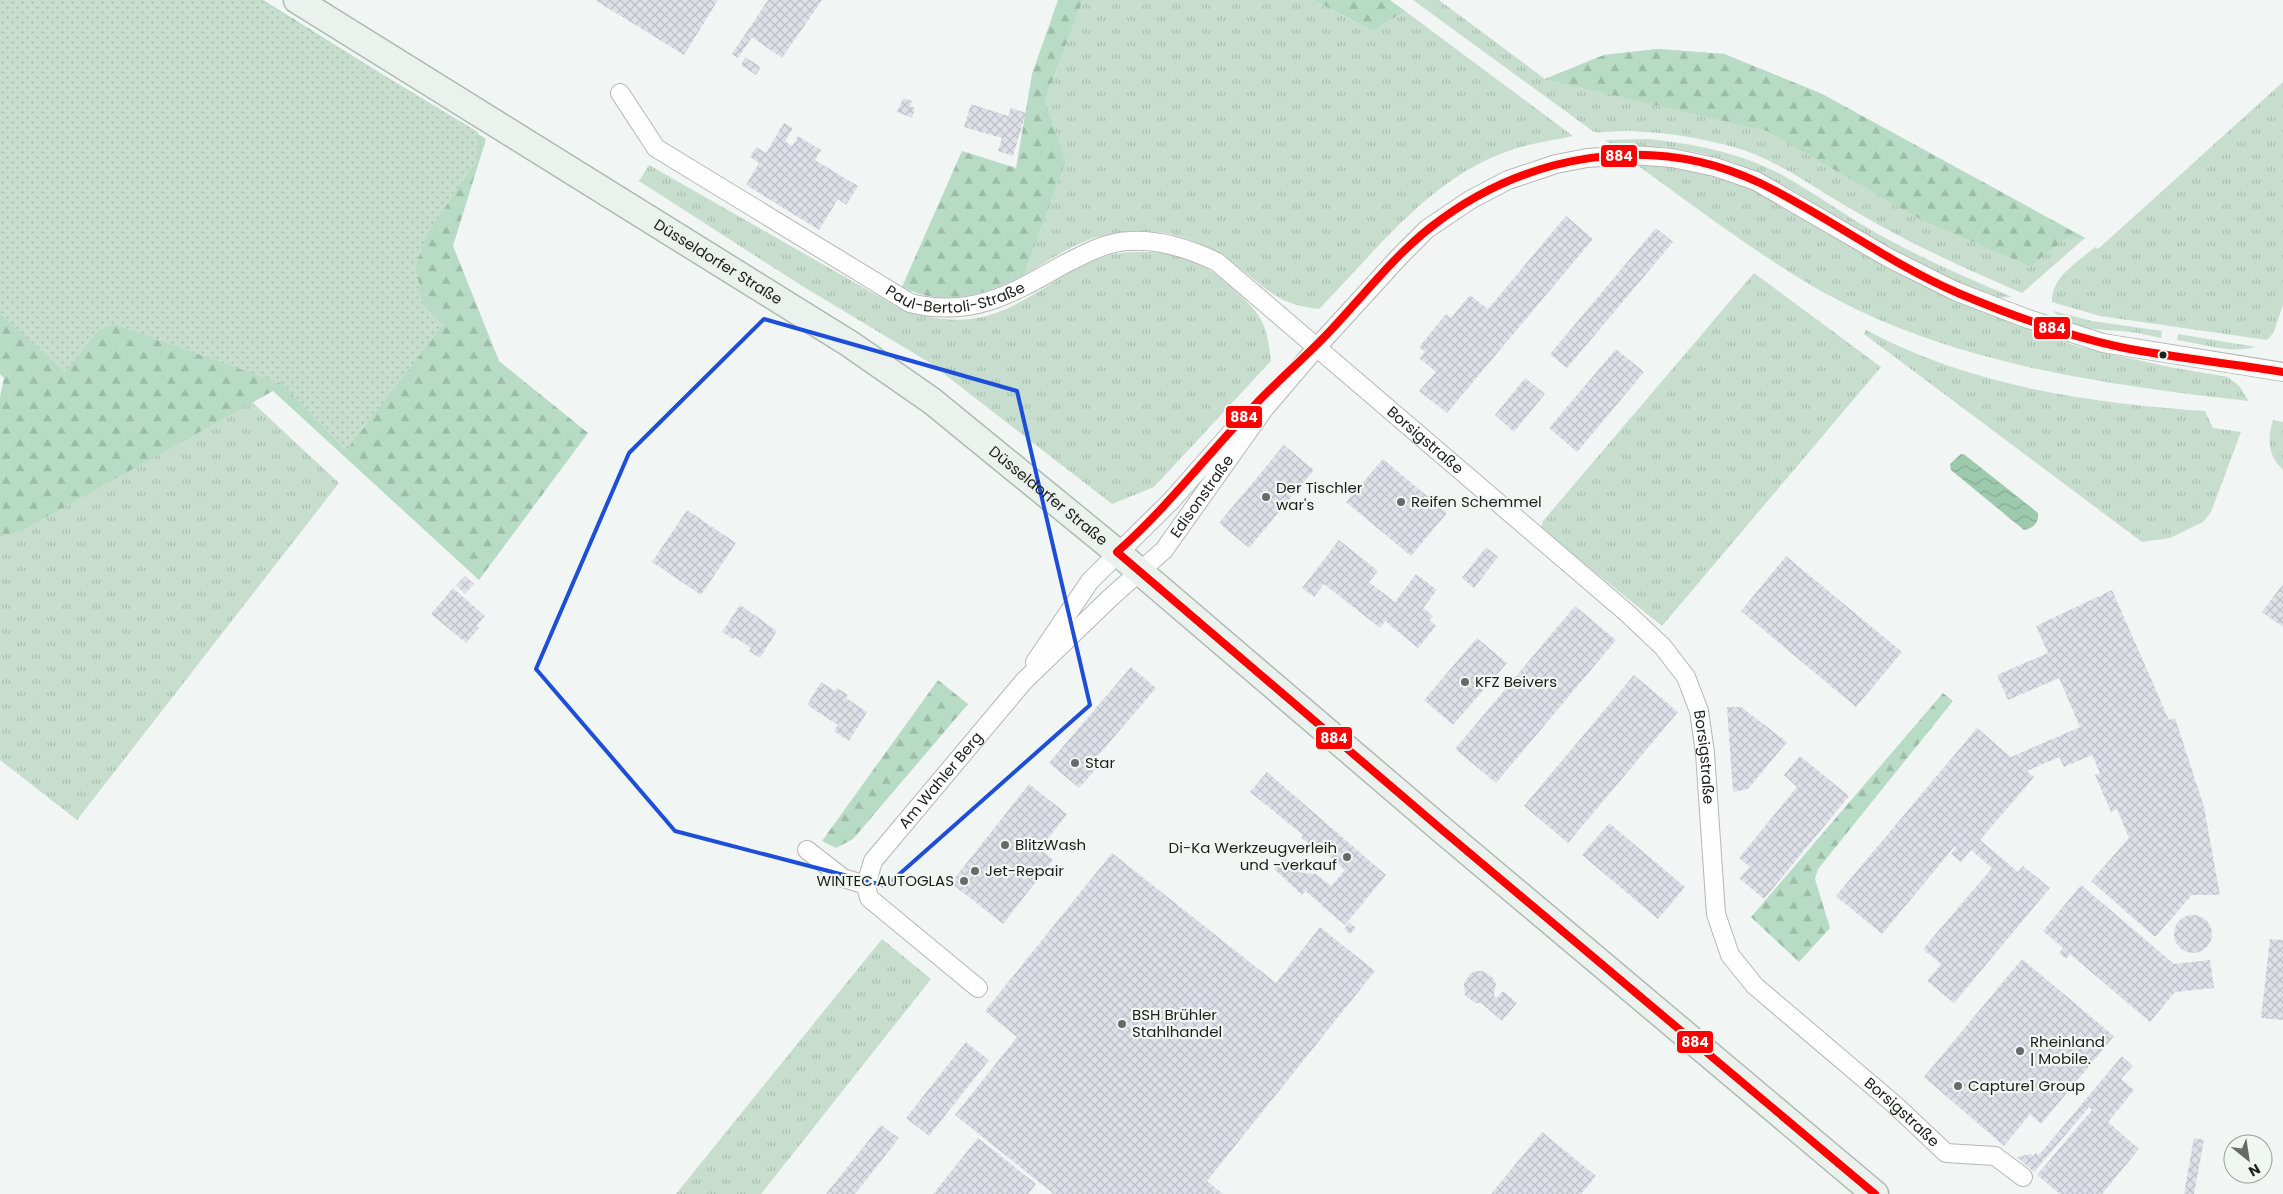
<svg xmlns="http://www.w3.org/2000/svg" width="2283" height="1194" font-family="Poppins,sans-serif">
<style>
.grass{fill:url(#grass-tufts)}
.forest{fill:url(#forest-firs)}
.park{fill:url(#park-dots)}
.water{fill:url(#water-waves)}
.building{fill:url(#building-cross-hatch)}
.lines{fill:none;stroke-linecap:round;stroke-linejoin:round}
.street-casing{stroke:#b5b7b6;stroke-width:20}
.primary-casing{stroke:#adbab3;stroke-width:29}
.street{stroke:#fdfefd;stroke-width:18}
.primary{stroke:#ebf1ed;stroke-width:26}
.bus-1-casing{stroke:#f0f6f2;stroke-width:11}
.bus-1{stroke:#f00;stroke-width:8}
.marked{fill:none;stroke:#1d4ed8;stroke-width:4;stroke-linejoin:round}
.bus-dot{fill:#1d1f1d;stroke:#f0f6f2;stroke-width:2}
.poi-dot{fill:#676a68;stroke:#f0f6f2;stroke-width:2}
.labels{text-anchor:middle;stroke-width:4.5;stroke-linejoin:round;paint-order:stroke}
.street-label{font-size:15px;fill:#1d1f1d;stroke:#f0f6f2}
.poi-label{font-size:15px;fill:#1d1f1d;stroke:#f0f6f2;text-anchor:start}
.line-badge{stroke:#f0f6f2;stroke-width:2}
.badge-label{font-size:14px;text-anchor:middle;font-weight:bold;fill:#fff}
</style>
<defs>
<pattern id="grass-tufts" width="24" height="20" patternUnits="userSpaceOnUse" patternTransform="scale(1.25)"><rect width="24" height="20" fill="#c7decf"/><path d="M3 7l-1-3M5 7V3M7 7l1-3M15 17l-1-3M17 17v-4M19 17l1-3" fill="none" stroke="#aabeb1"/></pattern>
<pattern id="forest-firs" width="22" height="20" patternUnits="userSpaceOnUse" patternTransform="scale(1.25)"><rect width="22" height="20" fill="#b7dbc4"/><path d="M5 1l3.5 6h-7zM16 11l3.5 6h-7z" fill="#9dbca8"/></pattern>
<pattern id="park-dots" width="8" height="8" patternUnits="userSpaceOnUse" patternTransform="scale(1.25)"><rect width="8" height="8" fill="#c7decf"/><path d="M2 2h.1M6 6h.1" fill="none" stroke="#aabeb1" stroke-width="1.8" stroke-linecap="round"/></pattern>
<pattern id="water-waves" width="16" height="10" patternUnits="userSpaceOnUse" patternTransform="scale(1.25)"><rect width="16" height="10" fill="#9dc9ad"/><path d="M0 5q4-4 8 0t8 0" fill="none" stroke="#87ac94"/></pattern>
<pattern id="building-cross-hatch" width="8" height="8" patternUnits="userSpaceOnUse" patternTransform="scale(1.25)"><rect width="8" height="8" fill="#dee0e9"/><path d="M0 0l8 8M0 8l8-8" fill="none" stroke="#bec0c7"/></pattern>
</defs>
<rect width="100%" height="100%" fill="#f1f5f3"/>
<g class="grass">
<path d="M 1083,0 L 1314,0 L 1373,31 L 1405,11 L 1573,136 C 1554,140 1533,143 1514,149 C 1431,176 1378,249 1319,309 C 1276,304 1269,290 1237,266 C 1194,233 1143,222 1091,239 C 1068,247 1045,263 1024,275 L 1066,161 L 1045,100 Z"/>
<path d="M 1413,0 L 1439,0 L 1545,79 L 1604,55 L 1658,49 L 1724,54 L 1822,94 L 2085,238 L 2022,293 C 1966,269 1911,244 1858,213 C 1818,191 1781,161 1737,148 C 1703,138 1668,133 1632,131 C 1620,130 1607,133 1594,132 Z"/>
<path d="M 2283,82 L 2283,304 L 2274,332 L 2267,340 L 2100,316 L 2052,302 C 2051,277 2078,262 2095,247 L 2098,249 Z"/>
<path d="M 1649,139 C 1695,144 1742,153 1784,176 C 1816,194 1846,216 1878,234 C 1921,258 1967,278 2012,297 L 1996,298 L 1947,277 L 1879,242 L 1790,189 L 1733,162 L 1700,153 L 1665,147 L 1613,146 L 1605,140 Z"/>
<path d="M 649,165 L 894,305 C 919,316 944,322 971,319 C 1017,313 1053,278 1094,260 C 1111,252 1131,252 1150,252 C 1180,253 1207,265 1229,285 C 1260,314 1266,317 1271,361 L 1154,487 L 1112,504 L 930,363 L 799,284 L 639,181 Z"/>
<path d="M 1637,165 L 1662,166 L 1701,172 L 1759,192 L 1885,267 L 1953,300 L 2037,333 L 2080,347 L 2169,367 L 2228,377 L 2239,386 L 2249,401 C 2109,385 1960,365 1834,298 C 1764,260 1701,211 1637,165 Z"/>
<polygon points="1754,273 1881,367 1662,626 1541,529 1543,521"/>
<polygon points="146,303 339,483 77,820 0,760 0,458"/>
<path d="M 2053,311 L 2092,321 L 2162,331 L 2161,338 C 2151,336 2141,333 2130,332 C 2101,328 2076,333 2053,311 Z"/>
<path d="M 1866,330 C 1971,386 2088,403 2205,411 L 2213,428 L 2241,432 L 2211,512 L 2203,522 L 2170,538 L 2142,542 L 1864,334 Z"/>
<path d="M 2178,334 L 2256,347 C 2231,354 2202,344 2177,340 Z"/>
<path d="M 2273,420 L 2283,422 L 2283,470 C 2268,456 2267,439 2273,420 Z"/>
<polygon points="882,939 931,979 761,1194 676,1194"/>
</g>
<g class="forest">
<polygon points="0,0 263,0 486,139 453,246 499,361 588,433 479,580 273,391 21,531 0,536 0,397 4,378 0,374"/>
<path d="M 1058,0 L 1083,0 L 1045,100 L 1066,161 L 1024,275 C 984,295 944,308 902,287 L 962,151 L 1016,168 L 1032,74 Z"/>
<polygon points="1314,0 1390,0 1405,11 1373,31"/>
<polygon points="1658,49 1724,54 1822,94 2085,238 2068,237 2030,266 1920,219 1767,131 1545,79 1604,55"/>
<polygon points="938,680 968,704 853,839 836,848 822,841"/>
<polygon points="1943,693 1953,701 1818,869 1815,879 1830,928 1799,962 1751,917"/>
</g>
<polygon class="park" points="0,0 259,0 478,132 477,160 428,233 416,265 422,303 443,325 346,451 282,384 113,324 99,330 65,372 0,314"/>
<path class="water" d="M 1961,454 L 1965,455 L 2038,513 C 2039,522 2033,529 2024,530 L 1951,470 L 1950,464 Z"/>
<g class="building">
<polygon points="595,0 718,0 684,55"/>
<polygon points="768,0 822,0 782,58 752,37 738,58 732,54"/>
<polygon points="745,57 761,67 756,75 741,65"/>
<polygon points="903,98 912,101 910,106 915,108 912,118 897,112"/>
<polygon points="971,104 1008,116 1011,108 1026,113 1013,156 998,151 1002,138 964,127"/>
<polygon points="784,123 793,128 785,141 792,146 798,136 821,150 815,160 858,186 846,205 838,199 819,230 746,185 759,163 750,157 756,147 766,153"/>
<polygon points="1566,216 1593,239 1447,413 1419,391 1436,372 1419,358 1425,352 1419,347 1446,314 1451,318 1470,295 1488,309"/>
<polygon points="1656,228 1673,242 1567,368 1550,354"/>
<polygon points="1616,349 1644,372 1577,452 1549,428"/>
<polygon points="1525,378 1545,394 1514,432 1495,415"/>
<polygon points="1284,445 1314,470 1249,548 1219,523"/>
<polygon points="1383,459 1447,513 1411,556 1346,502"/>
<polygon points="687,510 736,543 701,595 652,562"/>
<polygon points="1339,540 1378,571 1369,582 1395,602 1416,574 1437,590 1423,608 1433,616 1429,620 1436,626 1418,648 1385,621 1380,628 1324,584 1314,597 1302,588"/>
<polygon points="1486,547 1498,557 1474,588 1462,578"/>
<polygon points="1786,556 1902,652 1856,707 1741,611"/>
<polygon points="465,576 474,584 465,594 456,585"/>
<polygon points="2283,584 2283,627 2262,612"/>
<polygon points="453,588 485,616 476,626 479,628 466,643 431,614"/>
<polygon points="2112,590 2169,720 2175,718 2204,807 2220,895 2192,895 2155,937 2091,881 2129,838 2117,809 2111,812 2095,775 2100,773 2092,755 2064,767 2059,757 2027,771 2034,777 1980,840 2018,872 2023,866 2050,888 1954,1003 1927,981 1941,964 1923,949 1992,868 1971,850 1961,862 1951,854 1957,847 1955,846 1882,934 1836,896 1977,728 2011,757 2080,727 2059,678 2008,700 1997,675 2048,653 2036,626"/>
<polygon points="740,605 777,631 760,658 749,651 751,648 735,637 733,639 722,632"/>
<polygon points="1575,606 1616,640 1496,783 1455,749"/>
<polygon points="1477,638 1507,663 1453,725 1424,700"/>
<polygon points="1131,667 1156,688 1096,758 1101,763 1079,788 1049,763"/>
<polygon points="1634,675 1678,712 1568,843 1524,806"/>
<polygon points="821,682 835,691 837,688 848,695 846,698 867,712 849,741 834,731 838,725 807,705"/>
<polygon points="1727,707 1741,707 1787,742 1748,789 1733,792"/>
<polygon points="1800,756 1849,796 1764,899 1739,878 1750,867 1739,858 1797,787 1784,775"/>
<polygon points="1267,772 1386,875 1345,925 1321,905 1331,892 1321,904 1305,891 1302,895 1274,869 1284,857 1303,873 1316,874 1331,886 1345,870 1312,842 1310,844 1301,838 1303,835 1250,792"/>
<polygon points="1029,784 1067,814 1040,849 1053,860 1003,924 951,883"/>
<polygon points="1609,823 1685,887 1658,919 1582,855"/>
<polygon points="1112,853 1276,983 1320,927 1375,971 1207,1181 1223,1194 1054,1194 955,1115 1017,1037 985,1011"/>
<polygon points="2081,885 2174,964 2210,960 2214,988 2175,992 2150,1022 2070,954 2066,959 2059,953 2063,948 2043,931"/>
<circle cx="2193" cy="934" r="19"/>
<polygon points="1349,922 1356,928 1350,934 1344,929"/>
<polygon points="2270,939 2283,940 2283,1020 2261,1018"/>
<polygon points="2022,959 2114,1036 2041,1124 2030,1114 2004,1146 1924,1077"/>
<polygon points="1477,971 1483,971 1493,978 1496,983 1494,996 1497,998 1503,991 1517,1003 1502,1021 1481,1003 1475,1003 1465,995 1464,983 1471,973"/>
<polygon points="966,1042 989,1060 929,1136 906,1118"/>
<polygon points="2122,1056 2133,1066 2121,1079 2134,1090 2108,1122 2139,1149 2102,1194 2060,1194 2037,1175 2092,1110 2089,1107 2034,1172 2017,1157 2031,1154 2033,1156 2036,1153 2039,1155"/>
<polygon points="881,1125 899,1138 855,1194 826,1194"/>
<polygon points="1542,1132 1596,1176 1581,1194 1491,1194"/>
<polygon points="978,1138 1036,1184 1028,1194 933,1194"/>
<polygon points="2194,1138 2204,1140 2194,1194 2184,1194"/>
</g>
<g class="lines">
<g class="street-casing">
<g id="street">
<path id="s1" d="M 620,93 L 656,148 L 910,303 C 970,318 1010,295 1061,266 C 1082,255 1105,242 1129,241 C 1160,239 1190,249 1217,262 L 1627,613 L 1663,647 L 1686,677 L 1699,711 L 1705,753 L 1716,914 L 1730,955 L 1755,986 L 1894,1104 L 1946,1153 L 1995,1156 L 2023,1177"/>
<polyline points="1035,662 1090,581 1171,501 1245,417"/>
<polyline points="807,850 843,878 866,885"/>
<path id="s2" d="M 978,988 L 869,898 L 866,885 L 873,861 L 1024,681 L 1110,598 L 1164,550 L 1264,409 L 1317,347 L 1400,256 L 1427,229 L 1470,200 L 1508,180 L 1556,164 L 1587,158 L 1634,155 L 1672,158 L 1715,167 L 1756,181 L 1889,258 L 1955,291 L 2028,319 L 2103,343 L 2283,372"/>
</g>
</g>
<g class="primary-casing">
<g id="primary">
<path id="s3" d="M 297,0 L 850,344 L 932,401 L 1117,552 L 1441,829 L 1875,1194"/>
</g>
</g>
<use href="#street" class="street"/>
<use href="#primary" class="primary"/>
<g class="bus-1-casing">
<path id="bus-1" d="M 1875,1194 L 1441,829 L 1117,552 C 1167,508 1207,455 1253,407 C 1278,380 1306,357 1331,330 C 1364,295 1393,257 1431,227 C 1524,154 1651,131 1760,183 C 1828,216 1888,263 1958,293 C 2010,315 2065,335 2120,347 C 2174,358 2229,363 2283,372"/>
</g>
<use href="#bus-1" class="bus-1"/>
</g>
<path class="marked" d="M 764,319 L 1017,391 L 1090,705 L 886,886 L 675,831 L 536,669 L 629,453 Z"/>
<circle class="bus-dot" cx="2163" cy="355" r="4.5"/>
<g class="poi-dot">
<circle cx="1266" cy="497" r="5"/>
<circle cx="1401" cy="502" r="5"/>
<circle cx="1465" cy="682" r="5"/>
<circle cx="1075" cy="763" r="5"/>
<circle cx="1005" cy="845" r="5"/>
<circle cx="1347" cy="857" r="5"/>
<circle cx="975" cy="871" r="5"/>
<circle cx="964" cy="881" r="5"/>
<circle cx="1122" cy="1024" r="5"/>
<circle cx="2020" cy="1051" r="5"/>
<circle cx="1958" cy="1086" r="5"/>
</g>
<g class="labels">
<g class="street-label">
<text dy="5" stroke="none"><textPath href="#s3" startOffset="496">Düsseldorfer Straße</textPath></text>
<text dy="5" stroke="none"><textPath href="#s1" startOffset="409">Paul-Bertoli-Straße</textPath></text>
<text dy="5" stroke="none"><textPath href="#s1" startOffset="962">Borsigstraße</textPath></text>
<text dy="5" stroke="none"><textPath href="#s3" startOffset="901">Düsseldorfer Straße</textPath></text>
<text dy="5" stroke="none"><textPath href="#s2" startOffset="672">Edisonstraße</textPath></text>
<text dy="5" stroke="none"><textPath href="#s1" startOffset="1398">Borsigstraße</textPath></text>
<text dy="5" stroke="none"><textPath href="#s2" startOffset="285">Am Wahler Berg</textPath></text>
<text dy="5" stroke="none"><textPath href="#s1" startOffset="1832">Borsigstraße</textPath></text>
</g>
<g class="poi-label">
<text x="1276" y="493">Der Tischler<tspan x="1276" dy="17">war's</tspan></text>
<text x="1411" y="507">Reifen Schemmel</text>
<text x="1475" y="687">KFZ Beivers</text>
<text x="1085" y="768">Star</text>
<text x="1015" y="850">BlitzWash</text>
<text x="1337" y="853" text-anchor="end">Di-Ka Werkzeugverleih<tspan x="1337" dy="17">und -verkauf</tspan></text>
<text x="985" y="876">Jet-Repair</text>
<text x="954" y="886" text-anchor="end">WINTEC AUTOGLAS</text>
<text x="1132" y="1020">BSH Brühler<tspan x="1132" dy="17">Stahlhandel</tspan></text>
<text x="2030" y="1047">Rheinland<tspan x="2030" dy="17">| Mobile.</tspan></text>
<text x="1968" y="1091">Capture1 Group</text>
</g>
</g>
<g class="line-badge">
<rect x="1600" y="144" width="38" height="24" rx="5" fill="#f00"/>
<rect x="2033" y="316" width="38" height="24" rx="5" fill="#f00"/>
<rect x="1225" y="405" width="38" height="24" rx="5" fill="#f00"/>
<rect x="1315" y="726" width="38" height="24" rx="5" fill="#f00"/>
<rect x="1676" y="1030" width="38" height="24" rx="5" fill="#f00"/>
</g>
<g class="badge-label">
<text x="1619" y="161">884</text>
<text x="2052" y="333">884</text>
<text x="1244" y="422">884</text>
<text x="1334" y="743">884</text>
<text x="1695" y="1047">884</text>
</g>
<g transform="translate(2248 1159) rotate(150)"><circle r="24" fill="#f0f6f2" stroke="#9ca09d"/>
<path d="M0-4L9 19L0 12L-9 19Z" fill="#676a68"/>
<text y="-8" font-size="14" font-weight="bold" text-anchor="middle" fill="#1d1f1d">N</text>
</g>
</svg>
